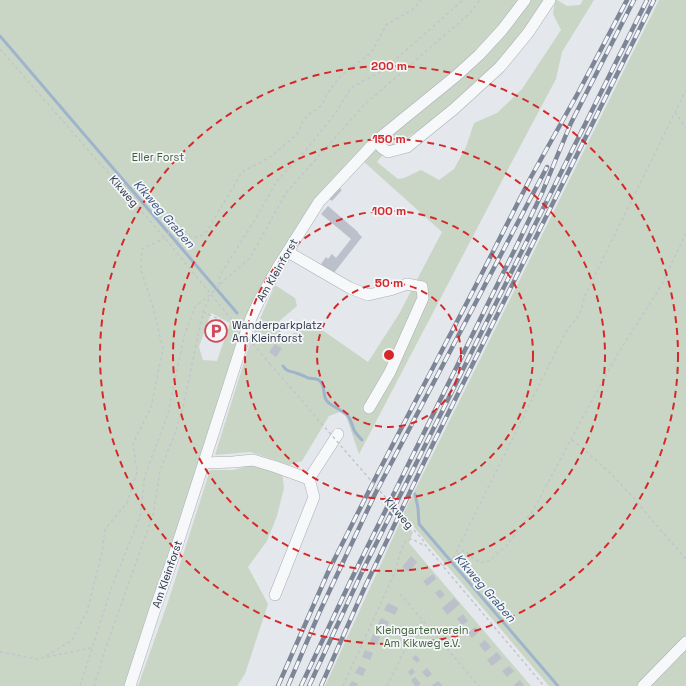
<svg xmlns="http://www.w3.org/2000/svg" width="686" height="686" font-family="'Space Grotesk',sans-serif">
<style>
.green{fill:#c9d6c5;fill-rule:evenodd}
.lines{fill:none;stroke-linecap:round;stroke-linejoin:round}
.stream{stroke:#9fb4cc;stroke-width:3}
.building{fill:#bbc0ca}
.minor-casing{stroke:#a9aeb7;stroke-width:12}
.path{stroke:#c2c5cb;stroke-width:1.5;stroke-dasharray:3 3;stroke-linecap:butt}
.minor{stroke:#f7f8fa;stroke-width:11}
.rail-casing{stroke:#7d8696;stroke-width:4.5}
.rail{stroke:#f4f6f9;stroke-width:3;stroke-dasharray:9;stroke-linecap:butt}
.path-bridge{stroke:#c2c5cb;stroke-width:1.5;stroke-dasharray:3 3;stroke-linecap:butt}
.ring{fill:none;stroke:#d62828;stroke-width:2;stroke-dasharray:7 5}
.labels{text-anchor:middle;stroke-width:3.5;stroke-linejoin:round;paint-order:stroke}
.park-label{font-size:11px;fill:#3f6138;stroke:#f4f6f9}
.street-label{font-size:11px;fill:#2b3445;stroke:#f4f6f9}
.poi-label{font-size:11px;fill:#2b3445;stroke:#f4f6f9;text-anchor:start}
.water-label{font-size:12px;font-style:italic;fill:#34527a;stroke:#f4f6f9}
.centre{fill:#d62828;stroke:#f4f6f9;stroke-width:2}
.ring-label{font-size:12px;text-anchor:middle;font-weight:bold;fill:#d62828;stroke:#f4f6f9;stroke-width:3.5;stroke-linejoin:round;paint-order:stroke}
</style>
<rect width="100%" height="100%" fill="#e4e7ec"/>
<g class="green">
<path d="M 0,0 L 523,0 L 501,29 L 317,199 L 257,300 L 128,686 L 0,686 ZM 211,313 L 230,323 L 217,361 L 203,360 L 199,347 Z"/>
<polygon points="530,0 544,0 537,16 482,84 422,128 386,151 377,162 398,179 404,178 421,170 439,180 454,169 466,147 474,123 497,113 522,89 561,30 553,14 555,0 557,0 567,6 580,5 583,0 594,0 562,52 556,79 505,175 359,454 346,416 340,412 329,416 302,461 289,465 250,452 215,455 250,343 255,330 275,285 295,298 297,306 276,324 284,337 315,325 368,362 399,314 442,232 363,161 376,148 511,27"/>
<polygon points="659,0 686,0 686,686 549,686 403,514"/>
<polygon points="255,464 282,471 284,488 277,516 267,541 248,567 268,604 245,674 237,686 138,686 168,602 210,470 233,470"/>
<polygon points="401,520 413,532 409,543 531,686 325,686"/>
</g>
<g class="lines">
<g class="stream">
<polyline points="0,36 237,313"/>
<path d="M 283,366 C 287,372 290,371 296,373 C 300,374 304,376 308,378 C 312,379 317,378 320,381 C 326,387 322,395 327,401 C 333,408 342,409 348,416 C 351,420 352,425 354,430 C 356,434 359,437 362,440"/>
<polyline points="415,494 418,508 419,524 558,686"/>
</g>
</g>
<g class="building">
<polygon points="337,186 342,190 332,201 327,197"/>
<polygon points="328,206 358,232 358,233 362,237 333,274 321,264 326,257 328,259 332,254 336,258 351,239 321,214"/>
<polygon points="275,344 282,348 276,357 269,352"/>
<polygon points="411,556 417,562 409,572 402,567"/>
<polygon points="433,574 436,579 427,586 423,581"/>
<polygon points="440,589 445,595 440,599 435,593"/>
<polygon points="454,598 460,604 447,615 442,608"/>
<polygon points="388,603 398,608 395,615 384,610"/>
<polygon points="463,614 468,621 462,625 457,619"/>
<polygon points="381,618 389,622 386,630 377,626"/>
<polygon points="475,627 479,632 472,638 468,633"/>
<polygon points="373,634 380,637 377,645 370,642"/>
<polygon points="485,640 491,647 485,652 479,645"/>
<polygon points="365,650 373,653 370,660 362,657"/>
<polygon points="497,652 502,658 492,666 487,660"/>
<polygon points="416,655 420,660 417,663 412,658"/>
<polygon points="359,666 366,669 363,676 355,673"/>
<polygon points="509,666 514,671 507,677 502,671"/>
<polygon points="412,668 415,672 411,676 408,672"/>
<polygon points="427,668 432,674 427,678 422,672"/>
<polygon points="415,677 421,684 418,686 415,686 411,680"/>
<polygon points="520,680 524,686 515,686 514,685"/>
<polygon points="352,681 358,684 357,686 349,686"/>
<polygon points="438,681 443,686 431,686"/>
</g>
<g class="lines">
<g class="minor-casing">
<g id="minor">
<polyline points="376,141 382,148 388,152 407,147 454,109 500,67 528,33 550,0"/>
<polyline points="288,252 350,288 368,295 390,290 407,284 422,287 423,298 390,372 369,408"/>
<polyline points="204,463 233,462 253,460 276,467 309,479 338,434"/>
<polyline points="275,595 314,497 309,479"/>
<polyline points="130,686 156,606 173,558 245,335 251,318 259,301 278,267 319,202 376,141 456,76 479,55 502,30 525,0"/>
<polyline points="643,686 686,642"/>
</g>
</g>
<g class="path">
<polyline points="0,49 164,237 237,326"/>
<polyline points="675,112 686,128"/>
<polyline points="686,233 661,286 617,355 570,441 573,441 579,445 611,474 633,497 650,518 686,559"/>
<polyline points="219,285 220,275 253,223 277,181 307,149 337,111 351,88 363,81 381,72 463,0"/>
<polyline points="203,312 221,320"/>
<polyline points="253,344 270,364"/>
<polyline points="406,521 423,540 426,546 544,686"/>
<polyline points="453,558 557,349 567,330 577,318 581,311 585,295 686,90"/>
<polyline points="443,566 453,558 464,550 474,559 481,563 489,561 506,546 534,509 570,441"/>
<polyline points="400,594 479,686"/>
<polyline points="0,652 37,659 45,657 72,640 87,611 102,553 105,529 127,503 137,472 133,443 151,407 163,349 152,303 141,270 142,249 159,241 171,231 175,231 180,232 190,237 199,237 207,231 242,172 272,156 298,133 303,121 309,114 320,107 331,88 343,74 372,52 386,25 412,10 421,0"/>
<polyline points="47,657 91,648"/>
<polyline points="80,686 112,586 140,517 145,475 168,414 184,336 195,307 211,294 219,285 250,258 286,193 364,105 468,15 480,0"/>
<polyline points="94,686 106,647 153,515 160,471 175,433 183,407 203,312 210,296"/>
<polyline points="343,686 395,572 400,553 406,540 412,539 425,546"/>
<polyline points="387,686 416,627 422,621"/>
</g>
<use href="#minor" class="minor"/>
<g class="rail-casing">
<g id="rail">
<polyline points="278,686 329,570 379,471 474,289 531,177 578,93 627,0"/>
<polyline points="288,686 320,611 375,494 547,167"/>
<polyline points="301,686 350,582 518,243 542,193 558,154 571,123 634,0"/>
<polyline points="309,686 362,572 647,0"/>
<polyline points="321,686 364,589 428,454 654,0"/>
</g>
</g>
<use href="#rail" class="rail"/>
<polyline class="path-bridge" points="270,364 406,521"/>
</g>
<g class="ring">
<circle cx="389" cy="355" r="72"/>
<circle cx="389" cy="355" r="144"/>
<circle cx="389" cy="355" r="216"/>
<circle cx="389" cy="355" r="289"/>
</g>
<defs>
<g id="parking-ring" transform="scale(1.15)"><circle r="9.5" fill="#f4f6f9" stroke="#d1495b" stroke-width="1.5"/><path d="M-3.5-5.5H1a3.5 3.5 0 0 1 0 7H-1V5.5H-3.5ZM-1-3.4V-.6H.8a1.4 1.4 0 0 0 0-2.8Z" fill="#d1495b"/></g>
</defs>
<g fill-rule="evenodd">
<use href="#parking-ring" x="216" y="331"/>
</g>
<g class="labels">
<g class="park-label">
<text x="158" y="161">Eller Forst</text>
<text x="422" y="634">Kleingartenverein<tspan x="422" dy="13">Am Kikweg e.V.</tspan></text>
</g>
<g class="street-label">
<text transform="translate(124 191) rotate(49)" y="4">Kikweg</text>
<text transform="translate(277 270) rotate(-60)" y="4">Am Kleinforst</text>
<text transform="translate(399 513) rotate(49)" y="4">Kikweg</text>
<text transform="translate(167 574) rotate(-71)" y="4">Am Kleinforst</text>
</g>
<g class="poi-label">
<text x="232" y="329">Wanderparkplatz<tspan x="232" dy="13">Am Kleinforst</tspan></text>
</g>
<g class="water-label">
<text transform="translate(164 214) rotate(49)" y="4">Kikweg Graben</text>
<text transform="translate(485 588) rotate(49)" y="4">Kikweg Graben</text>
</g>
</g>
<circle cx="389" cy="355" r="6" class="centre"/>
<g class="ring-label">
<text x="389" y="70">200 m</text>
<text x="389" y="143">150 m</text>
<text x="389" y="215">100 m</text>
<text x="389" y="287">50 m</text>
</g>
</svg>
